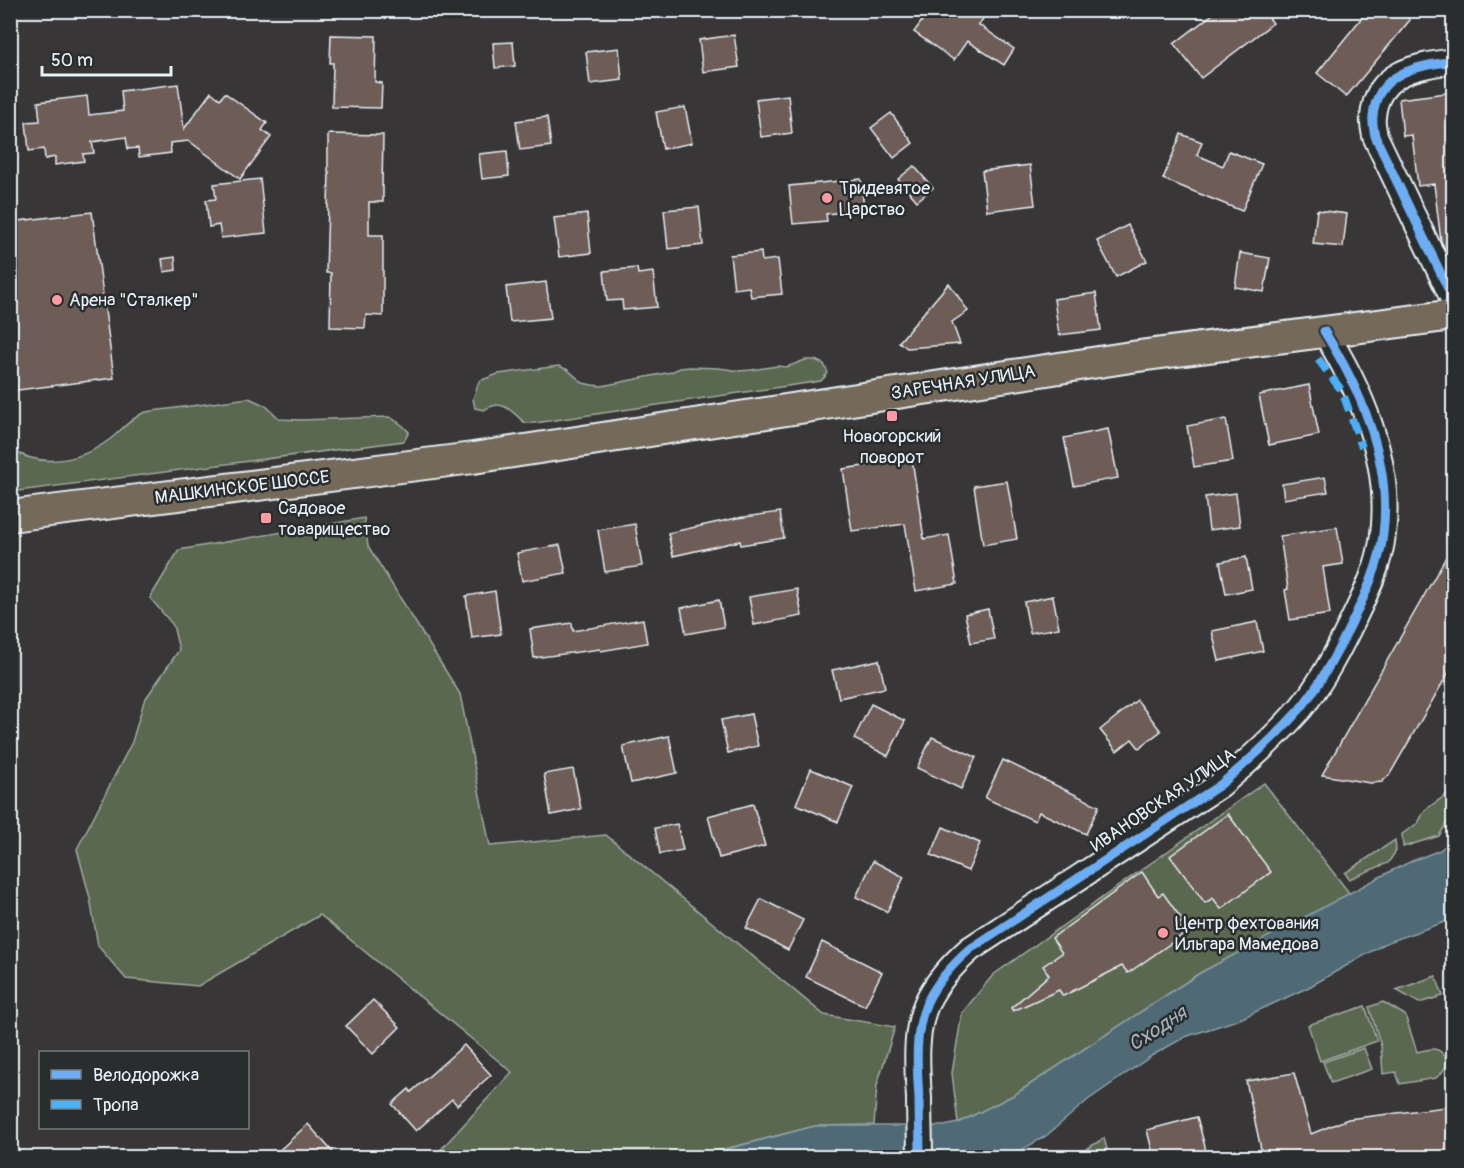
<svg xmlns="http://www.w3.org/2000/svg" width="1464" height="1168" font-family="Pangolin,sans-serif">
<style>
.green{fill:#5a6850;stroke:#a1aca4;stroke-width:1.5}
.water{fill:#506a75;stroke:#8da0a9;stroke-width:1.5}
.building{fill:#6e5c57;stroke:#e8f1f8;stroke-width:1.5}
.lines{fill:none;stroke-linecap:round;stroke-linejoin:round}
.minor-casing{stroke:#e8f1f8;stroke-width:28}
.major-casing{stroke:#e8f1f8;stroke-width:34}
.minor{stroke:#2a2d2e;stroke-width:24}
.major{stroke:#746a5a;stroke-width:30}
.quiet{stroke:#4cb0f7;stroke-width:8;stroke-dasharray:15 8;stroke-linecap:butt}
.cycleway-casing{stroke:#2a2d2e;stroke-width:13}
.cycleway{stroke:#6dadf4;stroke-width:9}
.poi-dot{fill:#ff9aa2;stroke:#2a2d2e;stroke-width:2}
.labels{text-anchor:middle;stroke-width:5;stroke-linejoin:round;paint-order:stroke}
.poi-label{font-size:18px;fill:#e8f1f8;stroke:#2a2d2e;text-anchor:start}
.street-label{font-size:18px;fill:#e8f1f8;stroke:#2a2d2e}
.water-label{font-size:20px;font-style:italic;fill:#a4b4bd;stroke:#2a2d2e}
</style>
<rect width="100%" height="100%" fill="#383636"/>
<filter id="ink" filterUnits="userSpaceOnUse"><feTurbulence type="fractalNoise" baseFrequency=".0167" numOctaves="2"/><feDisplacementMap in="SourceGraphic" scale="12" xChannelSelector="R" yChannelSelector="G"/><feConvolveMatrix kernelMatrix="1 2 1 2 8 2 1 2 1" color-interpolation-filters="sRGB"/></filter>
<g filter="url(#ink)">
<g class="green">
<path d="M 805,360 L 815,360 L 824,364 L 828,373 L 821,381 L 535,423 L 525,423 C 511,411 503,398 484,410 L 475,408 L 473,399 L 479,381 L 498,374 L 559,366 L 568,370 L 583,383 L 592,385 L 602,386 L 671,372 L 680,368 L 690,367 L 719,368 L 740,371 L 751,370 L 777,366 L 787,367 Z"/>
<path d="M 249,398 L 266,406 L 280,419 L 300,420 L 390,417 L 402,425 L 409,432 L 404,441 L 11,492 L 11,449 C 43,470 85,460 114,436 C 123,428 131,419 143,413 C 152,410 165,410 175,408 C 199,405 224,401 249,398 Z"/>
<polygon points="364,518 368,546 460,694 490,846 606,835 824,1015 895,1027 877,1085 874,1125 815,1126 693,1157 434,1157 512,1072 320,915 198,986 126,979 98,946 90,898 77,849 132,742 144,701 179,650 173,625 150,598 179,550"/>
<polygon points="1264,783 1350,894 1200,973 1014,1095 958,1123 952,1073 962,1013 993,975"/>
<polygon points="1453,790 1453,812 1439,836 1403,847 1402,834 1418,823 1425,810"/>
<polygon points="1395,840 1396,851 1388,863 1349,879 1345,873"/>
<polygon points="1436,976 1443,996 1419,1003 1396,990"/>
<path d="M 1383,1002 L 1405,1015 L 1417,1052 C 1422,1051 1428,1049 1432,1049 C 1436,1049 1439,1050 1442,1053 C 1451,1061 1444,1072 1436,1078 L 1400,1084 L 1396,1072 L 1383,1074 L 1381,1046 L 1369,1007 Z"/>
<polygon points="1365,1006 1377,1041 1320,1061 1308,1025"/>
<polygon points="1364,1048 1372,1069 1331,1083 1323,1062"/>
<polygon points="1104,1138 1109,1157 1074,1157"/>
</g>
<polygon class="water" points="1453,839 1453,919 1386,943 1309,987 1240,1019 1185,1037 1153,1055 1088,1100 1046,1136 1009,1157 693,1158 815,1126 944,1126 958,1123 1014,1095 1200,973 1391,871 1412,861 1440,850"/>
<g class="building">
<polygon points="930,10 976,10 984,17 979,25 1014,49 1004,65 967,41 954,60 914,32"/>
<polygon points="1218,10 1263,10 1273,23 1201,78 1174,44"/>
<polygon points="1368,10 1399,10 1410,20 1346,97 1317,73"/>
<polygon points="331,35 376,36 375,82 382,83 381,108 332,107 333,63 330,63"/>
<polygon points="734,35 739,67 703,72 699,40"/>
<polygon points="513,42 515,66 495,68 493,43"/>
<polygon points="619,48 622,80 590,84 586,52"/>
<polygon points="178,84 184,129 211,92 220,99 225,93 267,123 262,130 271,137 240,179 189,141 170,143 171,153 139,157 138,148 128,149 126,137 92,142 94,153 83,154 84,161 55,165 55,157 45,159 44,149 29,151 26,122 40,121 38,102 87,96 89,115 123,111 121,91"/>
<polygon points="1454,92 1454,267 1441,241 1434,184 1418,186 1412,135 1403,136 1399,99"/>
<polygon points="788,95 792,133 761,137 756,99"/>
<polygon points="685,107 692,143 663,149 656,112"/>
<polygon points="891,113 913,143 894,158 871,128"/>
<polygon points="547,117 551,146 520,150 516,121"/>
<polygon points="328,134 383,135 382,186 383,186 383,202 369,202 369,235 383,235 383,316 366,315 365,328 330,327 331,273 326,273 329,172 328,172"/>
<polygon points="1181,134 1202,142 1197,155 1223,166 1229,151 1262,164 1242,211 1163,179"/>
<polygon points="507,151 509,176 482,179 479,154"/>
<polygon points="1030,165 1035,205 987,211 982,171"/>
<polygon points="914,166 933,188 917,201 898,179"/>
<polygon points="260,179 266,233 221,238 219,225 209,227 206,200 216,199 214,184"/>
<polygon points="861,179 864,210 826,214 827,221 793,224 789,186"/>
<polygon points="699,207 703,245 668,249 664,210"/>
<polygon points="1317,210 1347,214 1343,247 1313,244"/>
<polygon points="92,212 114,378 10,391 10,222"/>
<polygon points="587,214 591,253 559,257 554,218"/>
<polygon points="1128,225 1147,261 1116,277 1097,241"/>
<polygon points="761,252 762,261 778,259 782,294 751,297 749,287 734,289 730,255"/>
<polygon points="1240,253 1270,258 1264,292 1235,287"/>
<polygon points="175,257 176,270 164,272 162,259"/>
<polygon points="637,268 638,274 653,272 657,307 623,310 622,300 607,301 604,271"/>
<polygon points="546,282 551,318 510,322 506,287"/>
<polygon points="949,283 968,311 952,322 960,344 907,348 899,342"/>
<polygon points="1096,293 1101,330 1059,335 1054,299"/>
<polygon points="1309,385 1319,435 1269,445 1259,395"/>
<polygon points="1226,419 1233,461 1194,467 1187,426"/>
<polygon points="1108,429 1118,478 1074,486 1064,438"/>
<polygon points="912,459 924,539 949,535 957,584 916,591 905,524 852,531 843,469"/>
<polygon points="1325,477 1328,492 1284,499 1282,484"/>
<polygon points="1007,481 1017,539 983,545 974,486"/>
<polygon points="1236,493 1240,526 1209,530 1205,497"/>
<polygon points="780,512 784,538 741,545 740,541 673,556 668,533 737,518"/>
<polygon points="635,524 642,566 605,572 598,530"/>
<polygon points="1337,527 1343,564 1323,567 1330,614 1290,620 1285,590 1288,589 1280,536"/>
<polygon points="1454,543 1454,663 1390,774 1382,782 1370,783 1322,775"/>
<polygon points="560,545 566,573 522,581 517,553"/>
<polygon points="1246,557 1252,589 1226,594 1220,562"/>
<polygon points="797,589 802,616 754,625 749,597"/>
<polygon points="495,591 501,634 472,638 466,596"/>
<polygon points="1053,596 1059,628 1030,633 1024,602"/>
<polygon points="719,600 724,627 686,634 681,608"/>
<polygon points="988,609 994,639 971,643 965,614"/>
<polygon points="643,619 647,643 601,651 600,649 534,658 530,629 572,623 573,631"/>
<polygon points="1257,622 1263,651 1219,661 1212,631"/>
<polygon points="879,660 885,688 839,698 832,670"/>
<polygon points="1137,700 1161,731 1139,748 1132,739 1117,751 1100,730"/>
<polygon points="871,704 905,721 888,756 854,739"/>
<polygon points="751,714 758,746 728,753 721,720"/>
<polygon points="669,736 677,773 631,783 623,746"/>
<polygon points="932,737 976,757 961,789 917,768"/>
<polygon points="1003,760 1099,806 1086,834 1039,812 1035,821 985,798"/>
<polygon points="573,769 581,809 551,815 544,774"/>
<polygon points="811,769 853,787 838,822 796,804"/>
<polygon points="753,804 765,846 719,858 708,816"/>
<polygon points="1228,814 1271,872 1221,909 1213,898 1205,903 1170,856"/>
<polygon points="677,824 683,850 660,854 655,828"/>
<polygon points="943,827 980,843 968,871 931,855"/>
<polygon points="873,861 904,877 887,912 856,897"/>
<polygon points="1142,872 1158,896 1163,893 1183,921 1178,925 1184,934 1128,973 1122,966 1063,996 1059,990 1013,1011 1011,1008 1049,975 1043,966 1062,953 1052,938"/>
<polygon points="761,899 803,920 788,950 746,928"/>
<polygon points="822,942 882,972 865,1006 806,977"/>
<polygon points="373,1000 400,1027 373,1054 346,1026"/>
<polygon points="464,1045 491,1075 457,1105 452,1099 416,1131 392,1104 409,1089 411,1092"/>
<polygon points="1294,1073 1311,1134 1348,1119 1454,1106 1454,1158 1263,1158 1246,1081"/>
<polygon points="1197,1117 1208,1158 1154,1158 1147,1130"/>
<polygon points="308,1124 338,1158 271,1158"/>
</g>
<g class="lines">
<g class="minor-casing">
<g id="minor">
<path d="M 1454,61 C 1417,66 1376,72 1373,117 C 1372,123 1374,130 1375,136 L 1454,301"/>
<path d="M 920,1158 C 920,1138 919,1118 919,1098 C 917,1067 914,1032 927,1002 C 937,981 952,965 970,949 L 1220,785 C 1249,761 1275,737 1300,709 C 1321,684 1337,653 1351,624 C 1365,595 1380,565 1383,534 C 1392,463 1361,390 1324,331"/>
</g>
</g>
<g class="major-casing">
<polyline id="major" points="10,516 473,458 1131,357 1454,315"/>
</g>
<use href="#minor" class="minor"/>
<use href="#major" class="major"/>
<polyline class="quiet" points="1318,359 1342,391 1362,447"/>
<g class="cycleway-casing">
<g id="cycleway">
<path d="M 1454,61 C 1417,66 1376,72 1373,117 C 1372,123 1374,130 1375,136 L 1454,301"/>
<path d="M 920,1158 C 920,1138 919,1118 919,1098 C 917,1067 914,1032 927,1002 C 937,981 952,965 970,949 L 1220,785 C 1249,761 1275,737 1300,709 C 1321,684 1337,653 1351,624 C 1365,595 1380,565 1383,534 C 1392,463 1361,390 1324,331"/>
</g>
</g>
<use href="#cycleway" class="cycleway"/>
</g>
</g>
<g class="poi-dot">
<circle cx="827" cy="198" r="6"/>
<circle cx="57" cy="300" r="6"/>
<rect x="886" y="410" width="12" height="12" rx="3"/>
<rect x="260" y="512" width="12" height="12" rx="3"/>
<circle cx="1163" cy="933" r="6"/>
</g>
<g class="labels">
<g class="poi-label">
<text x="839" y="194">Тридевятое<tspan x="839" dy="21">Царство</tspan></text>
<text x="69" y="306">Арена "Сталкер"</text>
<text x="892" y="442" text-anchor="middle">Новогорский<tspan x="892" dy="21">поворот</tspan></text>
<text x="278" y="514">Садовое<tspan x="278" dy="21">товарищество</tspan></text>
<text x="1175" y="929">Центр фехтования<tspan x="1175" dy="21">Ильгара Мамедова</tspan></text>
</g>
<g class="street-label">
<text transform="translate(963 382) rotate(-9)" y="6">ЗАРЕЧНАЯ УЛИЦА</text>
<text transform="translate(242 487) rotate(-7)" y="6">МАШКИНСКОЕ ШОССЕ</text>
<text transform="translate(1163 800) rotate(-34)" y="6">ИВАНОВСКАЯ УЛИЦА</text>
</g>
<g class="water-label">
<text transform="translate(1157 1028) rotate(-33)" y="7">Сходня</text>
</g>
</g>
<rect width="1464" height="1168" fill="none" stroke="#2a2d2e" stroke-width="36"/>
<rect x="18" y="18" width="1428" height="1132" fill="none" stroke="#e8f1f8" stroke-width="2" filter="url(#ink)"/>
<rect x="39" y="1051" width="210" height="78" fill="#2a2d2e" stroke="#767b7f" stroke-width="1.5"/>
<rect x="51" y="1070" width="30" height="9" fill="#6dadf4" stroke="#767b7f" stroke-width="1.5"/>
<text x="93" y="1081" font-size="18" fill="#e8f1f8">Велодорожка</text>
<rect x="51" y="1100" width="30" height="9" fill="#4cb0f7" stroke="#767b7f" stroke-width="1.5"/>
<text x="93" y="1111" font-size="18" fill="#e8f1f8">Тропа</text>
<path d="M42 66v9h129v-9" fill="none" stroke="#e8f1f8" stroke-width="3"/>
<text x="51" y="66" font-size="18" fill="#e8f1f8" stroke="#2a2d2e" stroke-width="4.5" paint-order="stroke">50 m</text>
</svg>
